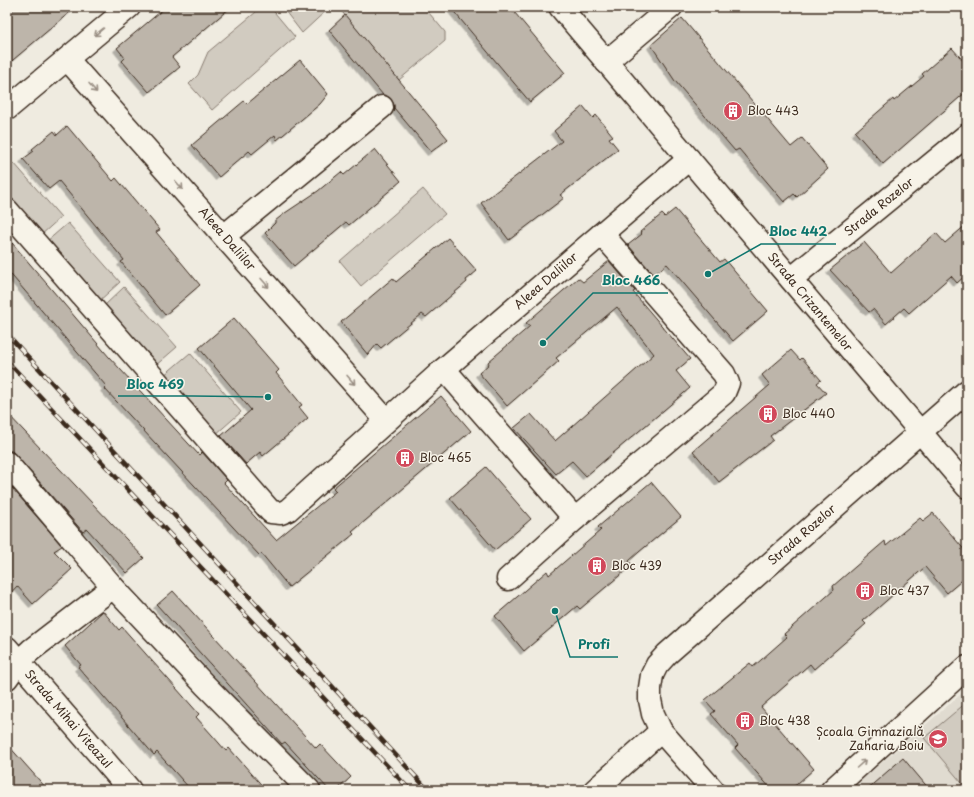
<svg xmlns="http://www.w3.org/2000/svg" width="974" height="797" font-family="'Playpen Sans',sans-serif">
<style>
.built{fill:#e0dbd0}
.green{fill:#d1cbc0;stroke:#867a6f}
.building{fill:#bdb5aa;stroke:#3b2a1e;filter:url(#shadow)}
.lines{fill:none;stroke-linecap:round;stroke-linejoin:round}
.minor-casing{stroke:#3b2a1e;stroke-width:25}
.highway-casing{stroke:#3b2a1e;stroke-width:25}
.minor{stroke:#f7f3e8;stroke-width:22}
.highway{stroke:#f7f3e8;stroke-width:22}
.rail-casing{stroke:#3b2a1e;stroke-width:4.5}
.rail{stroke:#f7f3e8;stroke-width:3;stroke-dasharray:9;stroke-linecap:butt}
.oneway{stroke:#998e83}
.labels{text-anchor:middle;stroke-width:3;stroke-linejoin:round;paint-order:stroke}
.poi-label{font-size:12px;fill:#3b2a1e;stroke:#f7f3e8;text-anchor:start}
.street-label{font-size:12px;fill:#3b2a1e;stroke:#f7f3e8}
.leader{fill:none;stroke:#0f766e;stroke-width:1.5}
.callout-dot{fill:#0f766e;stroke:#f7f3e8;stroke-width:1.5}
.callout-label{font-size:13px;text-anchor:middle;font-weight:bold;fill:#0f766e;stroke:#f7f3e8;stroke-width:3;stroke-linejoin:round;paint-order:stroke}
</style>
<defs>
<filter id="shadow"><feDropShadow dx="-3.5" dy="3.5" stdDeviation="0" flood-color="#0004"/></filter>
</defs>
<rect width="100%" height="100%" fill="#efebe0"/>
<filter id="ink" filterUnits="userSpaceOnUse"><feTurbulence type="fractalNoise" baseFrequency=".025" numOctaves="2"/><feDisplacementMap in="SourceGraphic" scale="8" xChannelSelector="R" yChannelSelector="G"/><feConvolveMatrix kernelMatrix="1 2 1 2 8 2 1 2 1" color-interpolation-filters="sRGB"/></filter>
<g filter="url(#ink)">
<polygon class="built" points="967,689 967,790 850,790"/>
<g class="green">
<polygon points="262,7 270,7 295,37 212,110 189,84 198,75 208,52"/>
<polygon points="282,7 330,7 302,33"/>
<polygon points="338,7 424,7 445,32 445,41 399,80"/>
<polygon points="14,163 61,217 40,236 7,198 7,169"/>
<polygon points="423,189 445,214 361,286 340,261"/>
<polygon points="68,223 120,282 98,302 46,242"/>
<polygon points="124,287 177,347 155,366 103,307"/>
<polygon points="190,353 241,412 215,435 163,376"/>
<polygon points="967,702 967,789 924,738"/>
</g>
<g class="building">
<polygon points="15,7 76,7 7,65 7,14"/>
<polygon points="166,7 231,7 172,57 180,67 149,92 122,61 125,58 117,48"/>
<polygon points="450,7 510,7 565,73 530,102"/>
<polygon points="345,15 448,139 431,152 394,108 394,105 391,99 387,96 383,95 329,30"/>
<polygon points="682,18 791,147 802,138 828,169 797,197 794,194 784,202 739,149 735,151 675,81 651,45"/>
<polygon points="952,48 967,65 967,91 883,164 855,132 893,99 894,101 924,76 922,74"/>
<polygon points="300,60 328,94 320,104 277,140 275,135 252,154 249,151 219,177 192,145 244,101 247,104"/>
<polygon points="583,106 593,118 596,115 613,136 609,138 618,149 560,195 564,198 509,240 481,203 562,141 554,131"/>
<polygon points="67,126 113,181 116,178 160,230 156,232 200,285 165,315 121,262 124,260 59,181 49,189 23,159 34,151 32,149 54,131 57,135"/>
<polygon points="375,149 401,181 349,225 346,222 294,266 265,233 275,223 275,221 285,213 318,191 341,172 344,175"/>
<polygon points="675,209 720,262 724,259 768,311 733,341 667,264 654,275 628,245 642,234 640,232 662,214 665,217"/>
<polygon points="967,224 967,274 957,283 951,276 909,313 904,308 886,324 873,309 869,312 830,270 864,242 891,273 936,233 945,243"/>
<polygon points="7,237 109,357 199,455 202,452 227,480 224,483 276,540 336,491 333,488 441,396 471,431 352,532 354,534 289,587 261,553 259,555 104,388 106,386 7,270"/>
<polygon points="448,238 477,271 466,280 467,282 426,317 422,314 381,348 377,344 368,355 341,322 393,278 396,282"/>
<polygon points="609,261 635,291 633,292 690,359 676,371 690,388 586,476 572,461 556,474 514,428 531,414 555,441 654,354 617,307 556,358 559,361 507,406 479,373 489,364 488,362 530,326 526,323 578,278 583,282"/>
<polygon points="234,318 279,370 276,373 302,405 299,407 308,418 263,456 260,452 246,464 221,436 251,410 199,348"/>
<polygon points="791,350 800,360 802,358 821,380 817,383 826,393 770,436 773,440 719,482 693,451 770,385 762,375"/>
<polygon points="7,413 144,558 127,573 87,529 83,532 16,455 12,451 7,451"/>
<polygon points="486,467 531,519 495,550 450,498"/>
<polygon points="7,482 62,546 54,551 72,569 33,604 17,586 7,597"/>
<polygon points="651,482 681,517 639,552 629,561 632,565 580,609 577,606 524,651 495,616 547,571 549,575 601,530 598,527"/>
<polygon points="933,513 967,553 967,576 947,593 925,567 863,621 866,624 814,669 810,664 761,707 814,769 790,790 772,790 735,748 738,745 711,714 715,711 705,700 750,663 753,667 787,637 784,634 834,590 833,586 885,541 886,546 920,518 923,521"/>
<polygon points="173,591 316,748 320,744 351,777 337,790 329,790 285,742 282,744 157,605"/>
<polygon points="103,611 119,630 122,627 199,714 196,717 212,735 226,751 229,748 266,790 191,790 157,752 154,755 78,667 81,665 65,646"/>
<polygon points="7,744 48,790 7,790"/>
<polygon points="903,758 930,790 866,790"/>
</g>
<g class="lines">
<g class="minor-casing">
<g id="minor">
<polyline points="560,7 967,487"/>
<polyline points="67,59 386,420"/>
<polyline points="606,62 671,7"/>
<polyline points="7,109 129,7"/>
<polyline points="7,210 271,512 281,513 288,510 444,369 689,159"/>
<polyline points="224,236 382,107"/>
<polyline points="791,279 967,135"/>
<polyline points="444,369 575,519"/>
<polyline points="7,463 113,587"/>
<polyline points="508,579 575,519 724,393 728,383 724,374 602,234"/>
<polyline points="7,678 19,661 31,650 113,587 205,685 309,790"/>
<polyline points="595,790 661,731"/>
<polyline points="713,790 661,731 653,714 650,700 650,688 652,675 657,665 667,654 967,391"/>
<polyline points="832,790 967,667"/>
</g>
</g>
<g class="highway-casing">
<polyline id="highway" points="7,648 130,790"/>
</g>
<use href="#minor" class="minor"/>
<use href="#highway" class="highway"/>
<g class="rail-casing">
<g id="rail">
<polyline points="7,334 428,790"/>
<polyline points="7,361 410,790"/>
</g>
</g>
<use href="#rail" class="rail"/>
</g>
<defs><path id="oneway-shaft" d="M-6 0H5M1.5-3L5.5 0L1.5 3" fill="none" stroke-width="1.6" stroke-linecap="round" stroke-linejoin="round"/></defs>
<g class="oneway">
<use href="#oneway-shaft" transform="translate(99 32) rotate(140)"/>
<use href="#oneway-shaft" transform="translate(93 88) rotate(49)"/>
<use href="#oneway-shaft" transform="translate(179 185) rotate(49)"/>
<use href="#oneway-shaft" transform="translate(265 283) rotate(49)"/>
<use href="#oneway-shaft" transform="translate(351 380) rotate(49)"/>
<use href="#oneway-shaft" transform="translate(861 764) rotate(-42)"/>
</g>
</g>
<defs>
<g id="building-disc" transform="scale(1)"><circle r="9.5" fill="#d1495b" stroke="#f7f3e8"/><path d="M-4-6H4V6H1V3H-1V6H-4ZM-2.5-4.3h1.7v1.8h-1.7ZM.8-4.3h1.7v1.8H.8ZM-2.5-1h1.7V.8h-1.7ZM.8-1h1.7V.8H.8Z" fill="#fff"/></g>
<g id="school-disc" transform="scale(1)"><circle r="9.5" fill="#d1495b" stroke="#f7f3e8"/><path d="M0-5L7-2L0 1L-7-2ZM-4 1L0 2.5L4 1V4Q0 6-4 4Z" fill="#fff"/></g>
</defs>
<g fill-rule="evenodd">
<use href="#building-disc" x="733" y="111"/>
<use href="#building-disc" x="768" y="414"/>
<use href="#building-disc" x="405" y="458"/>
<use href="#building-disc" x="597" y="566"/>
<use href="#building-disc" x="865" y="591"/>
<use href="#building-disc" x="745" y="721"/>
<use href="#school-disc" x="938" y="739"/>
</g>
<g class="labels">
<g class="poi-label">
<text x="747" y="115">Bloc 443</text>
<text x="782" y="418">Bloc 440</text>
<text x="419" y="462">Bloc 465</text>
<text x="611" y="570">Bloc 439</text>
<text x="879" y="595">Bloc 437</text>
<text x="759" y="725">Bloc 438</text>
<text x="924" y="736" text-anchor="end">Școala Gimnazială<tspan x="924" dy="14">Zaharia Boiu</tspan></text>
</g>
<g class="street-label">
<text transform="translate(879 207) rotate(-39)" y="4">Strada Rozelor</text>
<text transform="translate(227 239) rotate(49)" y="4">Aleea Daliilor</text>
<text transform="translate(546 281) rotate(-41)" y="4">Aleea Daliilor</text>
<text transform="translate(810 302) rotate(50)" y="4">Strada Crizantemelor</text>
<text transform="translate(802 535) rotate(-41)" y="4">Strada Rozelor</text>
<text transform="translate(68 719) rotate(49)" y="4">Strada Mihai Viteazul</text>
</g>
</g>
<path class="leader" d="M708 274L761 244H836M543 343L593 293H668M268 397L192 396H118M555 611L570 657H618"/>
<g class="callout-dot">
<circle cx="708" cy="274" r="4"/>
<circle cx="543" cy="343" r="4"/>
<circle cx="268" cy="397" r="4"/>
<circle cx="555" cy="611" r="4"/>
</g>
<g class="callout-label">
<text x="798" y="236">Bloc 442</text>
<text x="631" y="285">Bloc 466</text>
<text x="155" y="389">Bloc 469</text>
<text x="594" y="649">Profi</text>
</g>
<rect width="974" height="797" fill="none" stroke="#f7f3e8" stroke-width="24"/>
<rect x="12" y="12" width="950" height="773" fill="none" stroke="#3b2a1e" stroke-width="1.5" filter="url(#ink)"/>
</svg>
